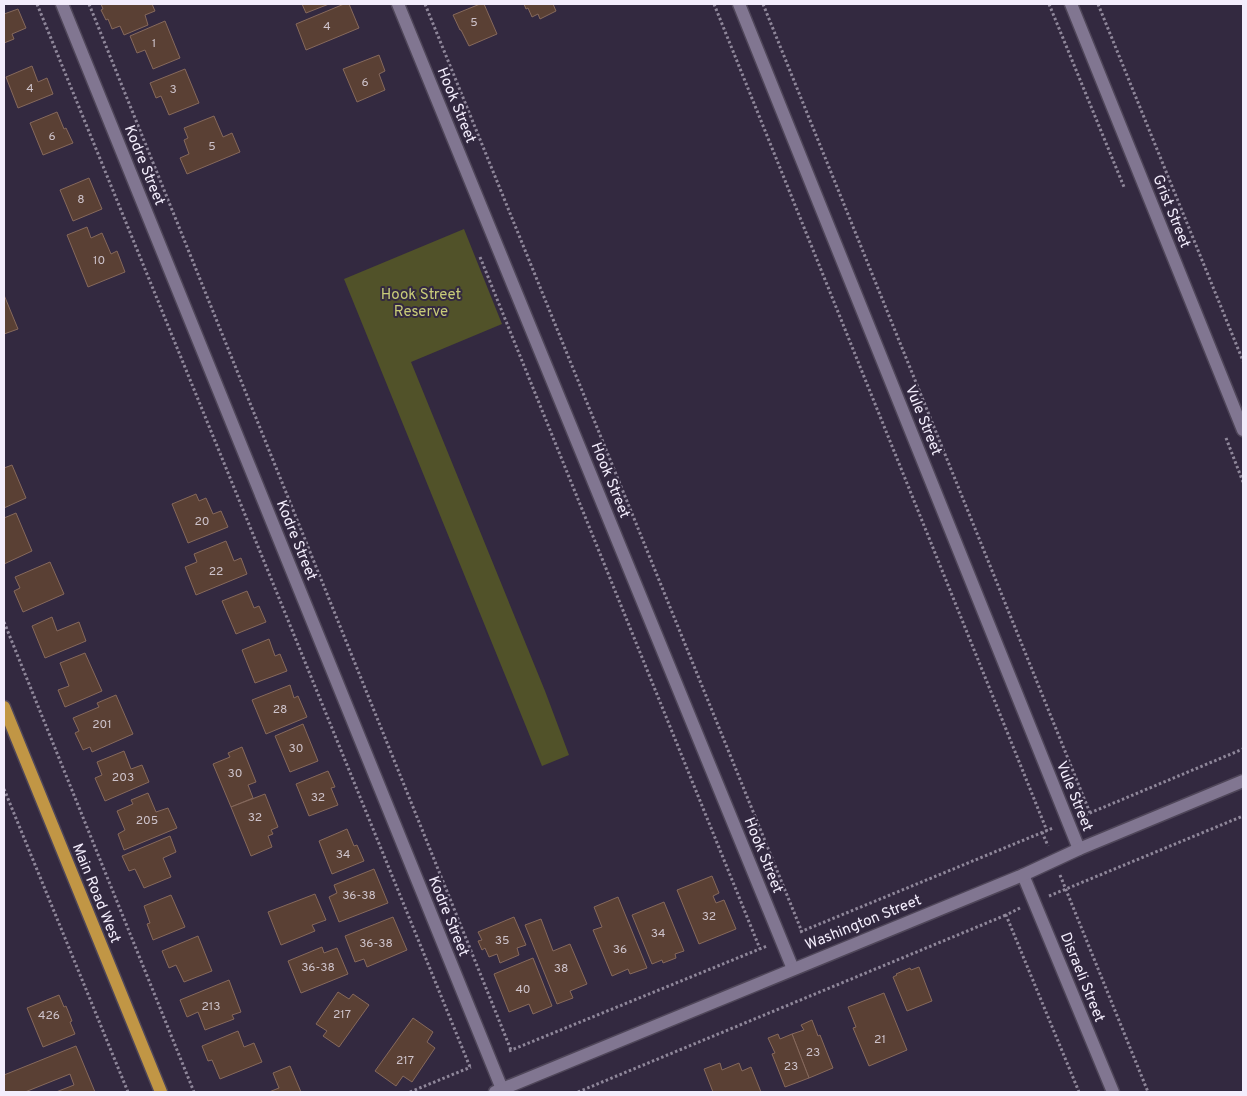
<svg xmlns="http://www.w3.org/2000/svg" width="1247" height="1096" font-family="Overpass,sans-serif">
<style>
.green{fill:#515229}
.building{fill:#5a4034;stroke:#86695c}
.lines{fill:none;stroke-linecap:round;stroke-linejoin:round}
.minor-casing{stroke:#4f4659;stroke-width:15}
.major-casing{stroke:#4f4659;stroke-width:15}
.path{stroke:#8f879a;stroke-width:3;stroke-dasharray:2.5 2.5;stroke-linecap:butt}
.minor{stroke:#817691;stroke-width:12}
.major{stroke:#c19645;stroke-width:12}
.labels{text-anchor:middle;stroke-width:4;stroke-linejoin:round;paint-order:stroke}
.number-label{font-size:12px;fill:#cdc2ca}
.street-label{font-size:15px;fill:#f3edfc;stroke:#332940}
.park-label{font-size:15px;fill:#c8cb78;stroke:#332940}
</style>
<rect width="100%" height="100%" fill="#332940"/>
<polygon class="green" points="464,229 502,324 411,362 545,691 569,755 542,766 344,279"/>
<g class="building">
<polygon points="101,4 152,4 155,11 145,15 148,25 124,35 120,26 112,29 108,19 106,20 101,10 103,9"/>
<polygon points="302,4 329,4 306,13"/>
<polygon points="344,4 349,4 359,28 306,50 296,24"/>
<polygon points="480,4 484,4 497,34 469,46 461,30 460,30 453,15"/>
<polygon points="524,4 553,4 556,11 540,19 538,14 532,17 528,8 526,9"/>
<polygon points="18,9 26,28 12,34 14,39 4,43 4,14"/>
<polygon points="165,21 180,58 153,69 145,50 137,53 130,36"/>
<polygon points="379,55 385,71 379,74 385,90 357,102 343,69"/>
<polygon points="32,66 38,82 47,78 53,94 18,108 6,77"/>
<polygon points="185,69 199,103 169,115 161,96 156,98 150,83"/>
<polygon points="57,112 64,129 66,128 73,143 43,155 30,123"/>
<polygon points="214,116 223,137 232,133 240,152 187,174 180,158 189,154 184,140 188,138 184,128"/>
<polygon points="89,178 102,209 73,221 60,190"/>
<polygon points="87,227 91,238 102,233 111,254 117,251 125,272 88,287 67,235"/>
<polygon points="4,295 18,329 4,334"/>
<polygon points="12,465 26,498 4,508 4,468"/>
<polygon points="196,494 199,501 206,498 213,514 221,511 228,527 188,543 172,504"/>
<polygon points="16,513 32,551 4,564 4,518"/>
<polygon points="226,541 234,561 241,558 247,574 196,595 185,567 197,562 194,554"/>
<polygon points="50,562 64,594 23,612 14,591 20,588 15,577"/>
<polygon points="247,591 254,608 259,606 266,622 236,634 222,601"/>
<polygon points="52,617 57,631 79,622 86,641 45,658 32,626"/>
<polygon points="269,639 275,656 280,654 287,671 255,683 242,650"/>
<polygon points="85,653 102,691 65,707 58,690 69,686 60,663"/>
<polygon points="290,685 294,698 298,696 307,717 266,734 252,700"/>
<polygon points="116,695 133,734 92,752 90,747 83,750 75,733 79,731 73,718 99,707 97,703"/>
<polygon points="303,724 318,761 290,772 275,736"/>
<polygon points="242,747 256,782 248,785 253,798 231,807 213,764 230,757 228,753"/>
<polygon points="124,751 131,769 142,765 149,782 105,801 95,778 102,775 97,762"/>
<polygon points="328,771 335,787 331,788 338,805 309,816 296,784"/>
<polygon points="148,793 156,812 168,808 177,828 124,850 118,834 125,830 117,811 133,804 131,800"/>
<polygon points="265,794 278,827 271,830 273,834 268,836 272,847 251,856 231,807"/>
<polygon points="347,829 354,846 357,845 364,861 332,874 319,841"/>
<polygon points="170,836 176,852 163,858 171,877 144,888 135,869 129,871 122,856"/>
<polygon points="374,869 388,903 339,922 329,897 337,893 334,885"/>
<polygon points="712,876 719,893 713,896 716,903 724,900 736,929 699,944 677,890"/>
<polygon points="315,894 326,920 312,925 315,931 281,945 268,912"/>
<polygon points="171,895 185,927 153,940 147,924 150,923 144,906"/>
<polygon points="618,897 647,968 630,974 628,969 612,976 593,930 602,927 594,907"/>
<polygon points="664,902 684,951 675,954 676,958 663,963 662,960 652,964 632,915"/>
<polygon points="393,917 407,950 367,967 364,959 355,962 345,936"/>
<polygon points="514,917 526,945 517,948 519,955 500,963 497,954 489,957 485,948 482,950 478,941 482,940 478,932"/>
<polygon points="541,919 553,951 570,944 587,984 570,991 573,998 557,1004 525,925"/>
<polygon points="198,936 212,971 184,982 176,965 169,968 162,951"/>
<polygon points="322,947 324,953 337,948 348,974 301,993 288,961"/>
<polygon points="533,958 552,1006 533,1014 529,1004 509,1012 494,974"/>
<polygon points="919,967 932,1001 907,1011 893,977 897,975 896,974 910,968 911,970"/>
<polygon points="229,980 241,1012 232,1015 234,1019 205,1030 198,1012 187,1017 180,1000"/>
<polygon points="338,992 349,999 353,994 369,1005 339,1047 323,1036 327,1031 316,1024"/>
<polygon points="884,993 907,1050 869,1066 853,1028 856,1027 848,1007"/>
<polygon points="59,995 64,1007 66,1006 72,1021 70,1022 75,1034 43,1047 27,1008"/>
<polygon points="413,1018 433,1032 427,1042 435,1048 412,1082 403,1076 396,1086 375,1071"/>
<polygon points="812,1020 818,1036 820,1035 833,1068 809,1078 792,1034 804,1030 801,1025"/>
<polygon points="238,1031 244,1047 254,1043 262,1062 220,1079 212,1060 208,1061 202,1046"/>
<polygon points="778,1034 780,1039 792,1034 809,1078 785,1087 772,1054 775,1053 768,1038"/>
<polygon points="76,1046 95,1092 56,1092 74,1085 70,1074 25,1092 4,1092 4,1075"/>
<polygon points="720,1063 722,1070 739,1063 742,1071 751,1067 761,1092 713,1092 704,1069"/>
<polygon points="290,1066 301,1092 269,1092 279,1088 273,1073"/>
</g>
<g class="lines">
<g class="minor-casing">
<g id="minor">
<polyline points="62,4 502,1089"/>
<polyline points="398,4 793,969"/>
<polyline points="739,4 1079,849"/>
<polyline points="1071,4 1243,430"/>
<polyline points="1023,875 1113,1092"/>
<polyline points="495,1092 1023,875 1079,849 1243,781"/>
</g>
</g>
<g class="major-casing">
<polyline id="major" points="4,707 161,1092"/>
</g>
<g class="path">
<polyline points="37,4 470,1067"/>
<polyline points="89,4 511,1050"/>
<polyline points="425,4 802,932"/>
<polyline points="714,4 1047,831"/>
<polyline points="763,4 1090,813"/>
<polyline points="1049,4 1124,187"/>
<polyline points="1098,4 1243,361"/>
<polyline points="480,257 760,949"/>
<polyline points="1226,438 1243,482"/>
<polyline points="4,622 194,1092"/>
<polyline points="4,789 128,1092"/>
<polyline points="1085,815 1243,749"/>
<polyline points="1042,832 1048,846"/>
<polyline points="1060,875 1148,1092"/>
<polyline points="1049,896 1243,816"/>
<polyline points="1020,908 1006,915 1079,1092"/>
<polyline points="800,932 1053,828"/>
<polyline points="509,1051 767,946"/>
<polyline points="410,1092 471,1067"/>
<polyline points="578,1092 1006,915"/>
</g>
<use href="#minor" class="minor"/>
<use href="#major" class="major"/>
</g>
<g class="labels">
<g class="number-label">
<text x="474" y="26">5</text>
<text x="327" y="30">4</text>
<text x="154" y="47">1</text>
<text x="365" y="86">6</text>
<text x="30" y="92">4</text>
<text x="173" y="93">3</text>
<text x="52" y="140">6</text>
<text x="212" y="150">5</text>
<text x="81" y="203">8</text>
<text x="99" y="264">10</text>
<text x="202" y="525">20</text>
<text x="216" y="575">22</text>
<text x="280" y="713">28</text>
<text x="102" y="728">201</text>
<text x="296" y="752">30</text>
<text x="235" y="777">30</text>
<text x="123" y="781">203</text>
<text x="318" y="801">32</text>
<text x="255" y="821">32</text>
<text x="147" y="824">205</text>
<text x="343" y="858">34</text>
<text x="359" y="899">36-38</text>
<text x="709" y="920">32</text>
<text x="658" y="937">34</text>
<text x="502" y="944">35</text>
<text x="376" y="947">36-38</text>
<text x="620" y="953">36</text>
<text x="318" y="971">36-38</text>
<text x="561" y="972">38</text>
<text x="523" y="993">40</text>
<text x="211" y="1010">213</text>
<text x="342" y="1018">217</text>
<text x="49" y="1019">426</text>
<text x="880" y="1043">21</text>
<text x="813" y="1056">23</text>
<text x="405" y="1064">217</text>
<text x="791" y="1070">23</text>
</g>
<g class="street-label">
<text transform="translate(457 105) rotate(68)" y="5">Hook Street</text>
<text transform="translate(145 165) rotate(68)" y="5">Kodre Street</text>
<text transform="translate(1172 211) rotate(68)" y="5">Grist Street</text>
<text transform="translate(924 420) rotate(68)" y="5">Vule Street</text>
<text transform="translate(611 480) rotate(68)" y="5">Hook Street</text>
<text transform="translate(297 540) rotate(68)" y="5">Kodre Street</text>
<text transform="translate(1075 796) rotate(68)" y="5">Vule Street</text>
<text transform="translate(764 855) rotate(68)" y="5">Hook Street</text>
<text transform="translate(97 893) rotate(68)" y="5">Main Road West</text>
<text transform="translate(449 916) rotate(68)" y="5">Kodre Street</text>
<text transform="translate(863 922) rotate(-22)" y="5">Washington Street</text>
<text transform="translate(1083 977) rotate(68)" y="5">Disraeli Street</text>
</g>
<g class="park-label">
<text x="421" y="299">Hook Street<tspan x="421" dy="17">Reserve</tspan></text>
</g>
</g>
<rect width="1247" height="1096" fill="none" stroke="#f3edfc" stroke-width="10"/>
</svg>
